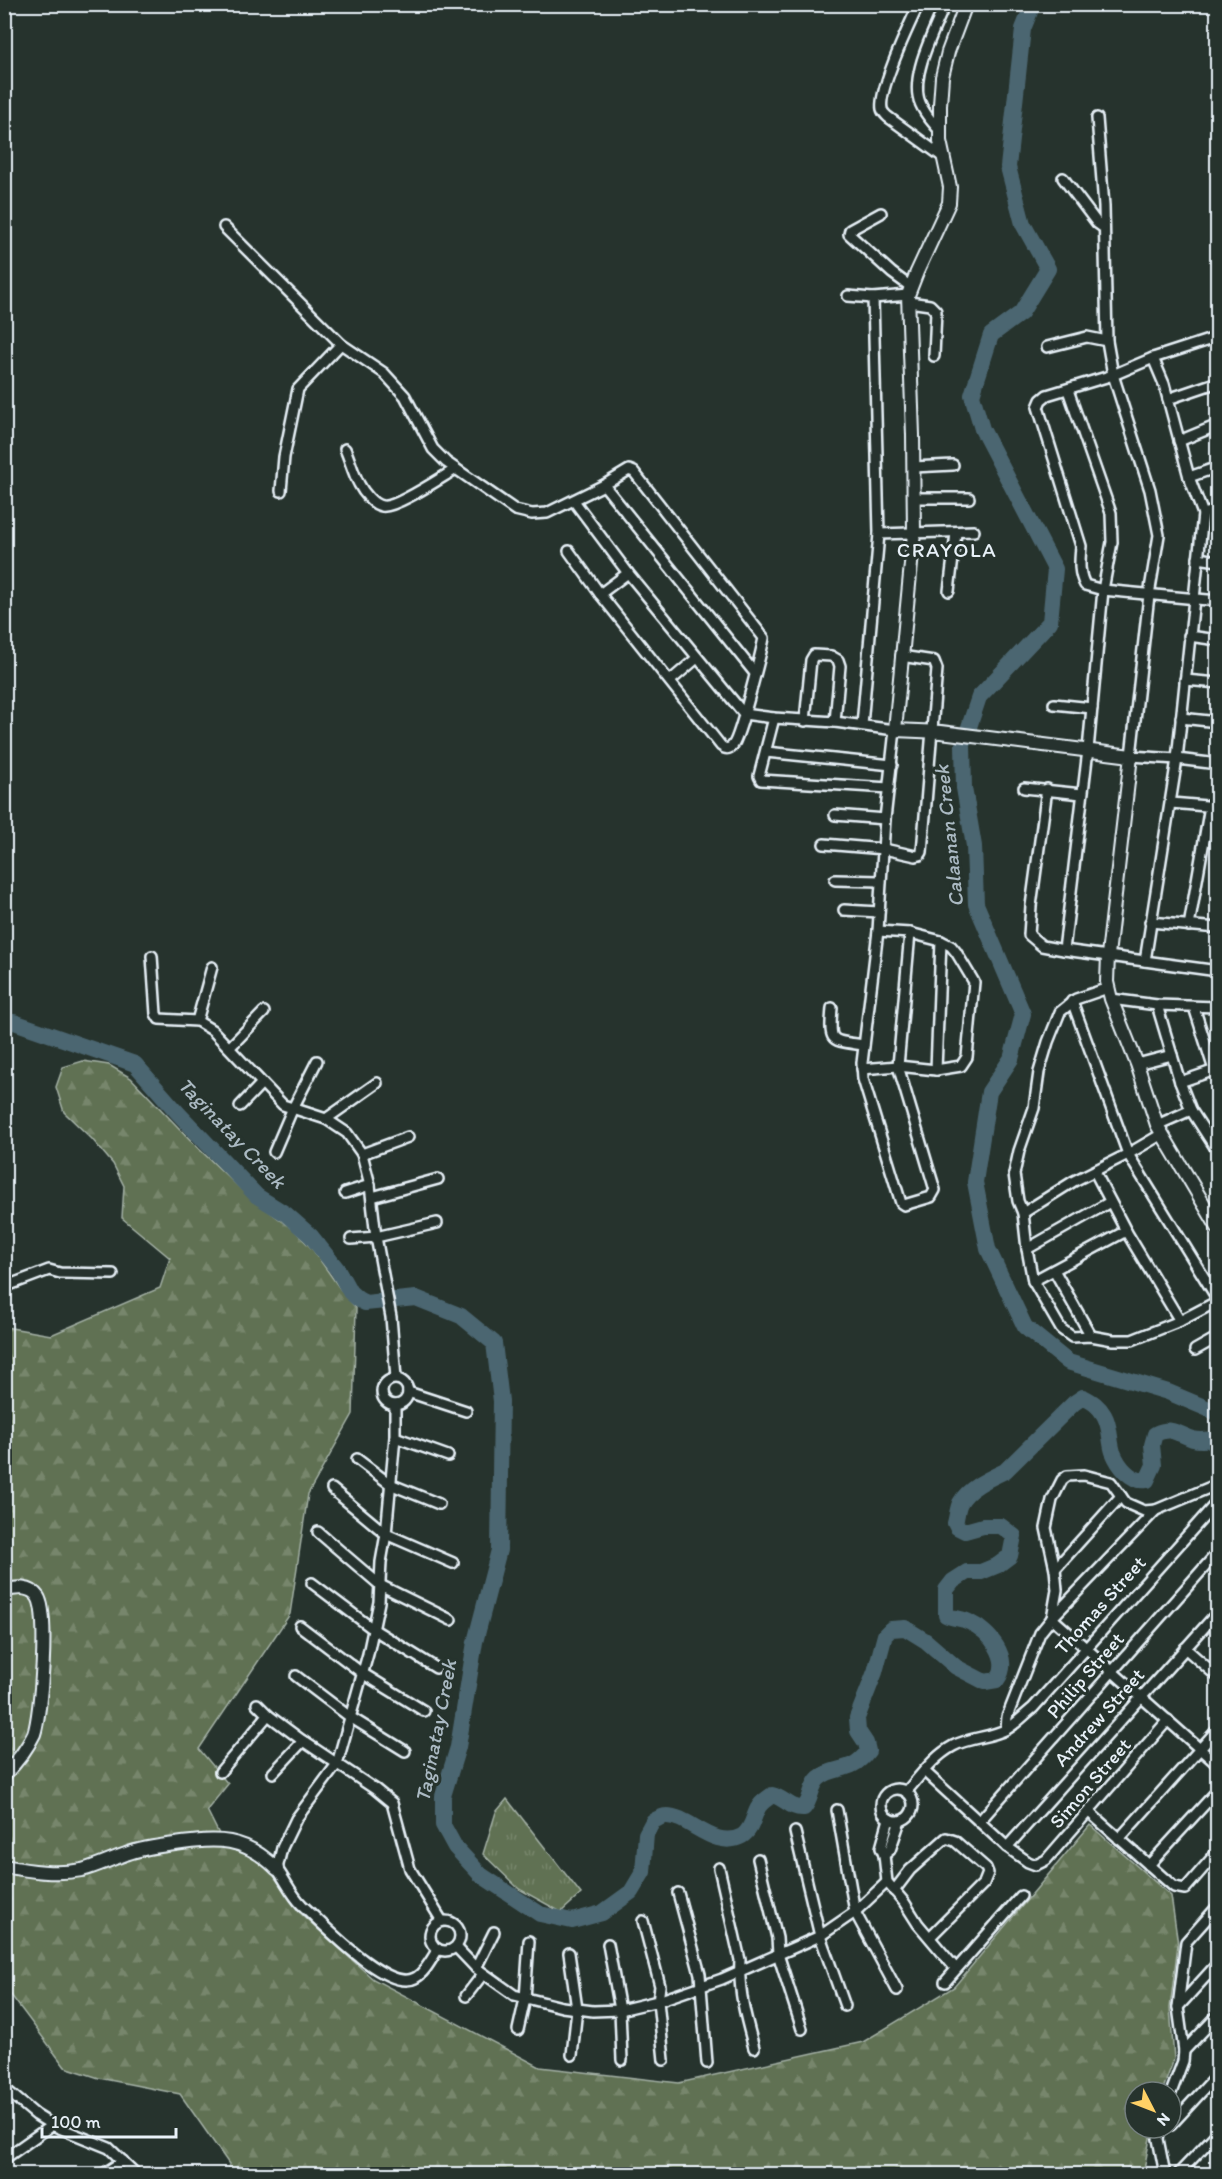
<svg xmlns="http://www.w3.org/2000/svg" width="1222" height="2179" font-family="Itim,sans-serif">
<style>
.forest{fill:url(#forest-firs);stroke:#a4b1a6;stroke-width:1.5}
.park{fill:url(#park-tufts);stroke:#a4b1a6;stroke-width:1.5}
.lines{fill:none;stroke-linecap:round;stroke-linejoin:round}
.river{stroke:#4c6671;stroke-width:16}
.street-casing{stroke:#e8f1f8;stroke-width:14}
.secondary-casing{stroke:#e8f1f8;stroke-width:16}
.street{stroke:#26332d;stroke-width:9}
.secondary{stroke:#26332d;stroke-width:12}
.labels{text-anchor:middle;stroke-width:6;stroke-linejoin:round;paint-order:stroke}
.street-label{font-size:20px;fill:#e8f1f8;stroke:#26332d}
.neighbourhood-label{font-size:21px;letter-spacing:1.5px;fill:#e8f1f8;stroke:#26332d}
.water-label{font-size:21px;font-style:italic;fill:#aab9c2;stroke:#26332d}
</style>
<defs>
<pattern id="forest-firs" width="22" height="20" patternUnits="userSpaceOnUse" patternTransform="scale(1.5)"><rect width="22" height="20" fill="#607153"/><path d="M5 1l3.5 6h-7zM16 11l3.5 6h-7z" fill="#77866c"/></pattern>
<pattern id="park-tufts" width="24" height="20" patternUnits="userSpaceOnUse" patternTransform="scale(1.5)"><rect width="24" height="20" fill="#607153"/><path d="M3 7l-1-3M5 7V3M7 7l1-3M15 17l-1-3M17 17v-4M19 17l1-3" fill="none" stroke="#77866c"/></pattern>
</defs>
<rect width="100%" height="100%" fill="#26332d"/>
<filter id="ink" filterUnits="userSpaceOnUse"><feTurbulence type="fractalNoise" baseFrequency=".0167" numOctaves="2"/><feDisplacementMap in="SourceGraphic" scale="12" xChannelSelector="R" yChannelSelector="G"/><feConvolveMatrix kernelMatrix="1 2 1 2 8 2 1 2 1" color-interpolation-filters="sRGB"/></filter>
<g filter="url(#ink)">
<polygon class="forest" points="83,1061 109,1065 131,1078 199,1149 247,1195 294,1230 313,1250 343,1293 356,1308 353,1414 308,1494 290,1614 199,1749 228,1784 207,1810 226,1848 248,1851 264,1861 298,1911 373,1979 540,2067 679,2083 863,2042 954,1987 1090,1825 1171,1896 1178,1944 1170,2008 1174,2059 1162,2092 1135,2092 1135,2128 1152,2128 1143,2174 229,2174 229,2164 180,2094 99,2078 65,2067 5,1987 5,1327 51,1335 160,1288 170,1258 122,1218 124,1186 113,1164 92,1139 64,1112 56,1087 63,1067"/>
<polygon class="park" points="507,1799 581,1894 561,1912 519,1889 483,1854 496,1812"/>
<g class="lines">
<g class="river">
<polyline points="1033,4 1023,29 1008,167 1023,224 1048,269 1021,313 991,335 972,395 982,429 1055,569 1050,622 979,697 963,745 964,788 974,846 976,904 1023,1014 1011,1059 989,1092 975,1182 988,1249 1025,1327 1068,1362 1168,1392 1218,1413"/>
<path d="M 4,1022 L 14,1022 L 135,1064 L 178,1113 L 257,1196 L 286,1214 L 311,1236 L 338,1270 L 350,1292 L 358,1299 L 365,1303 L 416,1298 L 461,1316 L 494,1343 L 501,1401 L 499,1550 L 475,1642 L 458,1747 L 443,1796 L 443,1825 L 455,1847 L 481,1875 L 540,1914 L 572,1921 L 602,1913 L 631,1892 L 643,1872 L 646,1834 L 653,1821 C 656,1820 662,1816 666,1816 C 689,1815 714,1851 742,1836 C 752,1830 753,1817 758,1808 C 761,1802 767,1799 772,1795 C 785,1798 790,1809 804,1808 C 812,1799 810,1786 819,1778 C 836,1764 850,1775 868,1751 L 866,1743 L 858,1731 L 857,1718 L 875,1672 L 885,1635 L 891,1629 L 905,1628 L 926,1641 L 956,1667 L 985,1682 L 997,1680 C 1013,1659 989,1631 969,1622 C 962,1618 954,1619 946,1615 L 946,1590 L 953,1581 L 967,1572 L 981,1572 L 998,1565 L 1010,1556 L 1014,1536 L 1001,1526 L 983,1526 L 965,1531 L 957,1527 L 955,1523 C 957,1517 957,1509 960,1503 C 968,1488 990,1478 1005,1471 L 1074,1403 L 1083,1397 C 1093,1402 1099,1406 1104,1415 C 1111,1427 1109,1440 1113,1452 C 1118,1465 1131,1483 1147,1480 L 1154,1465 L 1152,1445 L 1155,1434 C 1173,1426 1177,1434 1193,1439 C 1201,1441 1209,1440 1218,1438"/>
</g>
<g class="street-casing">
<g id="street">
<path d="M 919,4 C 910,23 878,91 882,109 C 883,113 885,114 888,117 L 943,157"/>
<polyline points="1097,118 1104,206 1107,341 1113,375 1150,490 1159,535 1149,595 1131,756 1177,759 1218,764"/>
<path d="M 940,131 C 932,122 923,112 919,100 C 911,73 935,29 945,4"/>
<polyline points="1063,178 1097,223 1104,228"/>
<polyline points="881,213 850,230 849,234 892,273 911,287"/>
<path d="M 224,227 L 341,344 L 384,373 L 405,396 L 433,449 L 446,462 L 515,510 L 532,514 L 547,513 L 604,485 L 629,470 L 634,472 L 764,638 C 761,653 740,737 733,745 C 729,750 725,749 721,746 L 600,594 L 569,551"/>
<polyline points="848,296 873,298 908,295"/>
<polyline points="909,302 930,305 936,311 934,356"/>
<path d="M 1218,337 L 1153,358 L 1113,375 L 1047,395 L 1041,400 L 1038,407 L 1081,546 C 1080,560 1078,572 1085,585 L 1103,590 L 1218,601"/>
<polyline points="1047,347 1087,337 1107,341"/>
<polyline points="1168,399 1218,382"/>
<polyline points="1179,441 1218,425"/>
<path d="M 345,449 C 350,460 353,473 359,484 C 363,492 373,505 382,506 C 395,509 442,477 456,469"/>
<polyline points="913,467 953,465"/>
<polyline points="1189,477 1218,467"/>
<polyline points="604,485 754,672"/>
<polyline points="281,491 284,457 298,389 341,344"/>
<polyline points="914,498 969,498"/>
<polyline points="574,501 628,573 744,714 774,718 835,722 895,730 885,819 878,931 862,1063 863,1079 901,1203 904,1205 931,1197 935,1190 898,1066 910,933"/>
<polyline points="1203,514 1218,510"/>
<polyline points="879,534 974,531"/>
<polyline points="1198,558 1218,561"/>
<polyline points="949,591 956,533"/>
<polyline points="600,594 628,573"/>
<polyline points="1189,636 1218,640"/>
<polyline points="1185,680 1218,683"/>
<polyline points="670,681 697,658"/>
<polyline points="1054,704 1092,708"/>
<polyline points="774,718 759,776 761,780 889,788"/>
<polyline points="1181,718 1218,722"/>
<polyline points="805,721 811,660 814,655 831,656 838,660 840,666 835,722"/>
<polyline points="862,725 879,534 873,298"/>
<polyline points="766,752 892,765"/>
<polyline points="1024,788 1082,794"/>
<polyline points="1047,789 1031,906 1029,935 1042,946 1064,950 1218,971"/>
<polyline points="1171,803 1218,807"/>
<polyline points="835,815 885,819"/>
<polyline points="824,844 884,849 916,856 920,855 922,852 937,669 934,661 901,656"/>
<polyline points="835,880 880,881"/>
<polyline points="844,910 879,912"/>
<polyline points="1150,922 1218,928"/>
<polyline points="1189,926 1210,806"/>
<polyline points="1064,950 1088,750 1103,590 1112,542 1111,513 1068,390"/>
<polyline points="152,956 156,1014 159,1019 197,1021 212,1030 283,1105 326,1119 347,1133 362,1154 370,1185 376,1237 391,1317 396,1378"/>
<polyline points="1145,961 1177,759 1203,514 1189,477 1164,384 1153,358"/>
<polyline points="1108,988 1076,999 1060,1012 1048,1042 1039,1072 1034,1108 1019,1151 1014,1174 1018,1201 1023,1213 1027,1249 1033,1281 1061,1329 1072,1337 1091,1336 1113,1340 1132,1340 1180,1321 1218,1301"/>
<polyline points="1111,999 1157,1005 1217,1007"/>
<polyline points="1072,1001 1128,1154 1218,1300"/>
<polyline points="1157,1005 1180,1082 1191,1110 1218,1152"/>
<polyline points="1194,1007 1214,1070"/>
<path d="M 832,1008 C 829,1044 830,1040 864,1045"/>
<polyline points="197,1021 212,967"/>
<polyline points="230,1047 264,1012"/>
<polyline points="1137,1064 1172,1055"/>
<polyline points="862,1069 898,1066 936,1070 961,1066 967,1057 974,982 956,952 951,946 941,941 910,933 878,931"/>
<polyline points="936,1070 941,941"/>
<polyline points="1180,1082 1218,1069"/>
<polyline points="240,1106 261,1084"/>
<polyline points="326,1119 377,1083"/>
<polyline points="1157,1125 1191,1110"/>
<polyline points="274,1152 292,1110 317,1061"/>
<polyline points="362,1154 408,1137"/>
<polyline points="1095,1172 1126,1231 1180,1321"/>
<polyline points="345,1193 370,1185"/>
<polyline points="372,1197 438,1179"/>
<polyline points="1023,1213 1074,1181 1128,1154 1162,1134"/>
<polyline points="351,1239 376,1237 437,1223"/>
<polyline points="1027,1249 1110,1202"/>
<polyline points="1054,1270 1091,1336"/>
<polyline points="1033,1281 1126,1231"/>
<polyline points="4,1287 49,1270 60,1273 113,1274"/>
<polyline points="1195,1350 1218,1337"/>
<circle cx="395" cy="1392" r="13"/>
<polyline points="408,1392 466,1411"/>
<path d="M 395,1405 L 395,1437 L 386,1534 L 381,1562 L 379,1602 L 368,1654 L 337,1764 L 296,1819 L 282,1848 L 277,1869 C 286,1881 291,1894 302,1905 C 322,1923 387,1993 415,1978 C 425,1973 432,1958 438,1949"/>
<polyline points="395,1437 448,1456"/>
<polyline points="357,1459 390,1484 439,1504"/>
<polyline points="332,1489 386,1534 453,1563"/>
<polyline points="318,1532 380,1585 451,1620"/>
<polyline points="1055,1569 1121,1496"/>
<polyline points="312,1583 373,1629 436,1668"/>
<polyline points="1052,1618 1057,1590 1055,1569 1046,1528 1052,1500 1062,1480 1067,1476 1084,1475 1111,1482 1126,1503 1144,1511 1156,1510 1218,1484"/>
<polyline points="1052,1618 1218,1765"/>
<polyline points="300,1626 362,1673 424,1711"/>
<polyline points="1185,1648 1218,1677"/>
<polyline points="296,1676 350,1717 405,1751"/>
<polyline points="257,1704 268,1715 303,1741 375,1789 392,1803 410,1869 442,1921"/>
<polyline points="1006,1729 1007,1717 1040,1633 1052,1618 1156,1510"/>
<polyline points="924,1771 1007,1847 1028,1862 1036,1865 1046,1860 1168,1720"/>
<polyline points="220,1772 268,1715"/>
<polyline points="273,1773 303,1741"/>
<circle cx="897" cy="1805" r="16"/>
<path d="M 906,1792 C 921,1775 933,1757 953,1746 C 970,1737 990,1738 1007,1729 C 1016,1724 1024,1715 1033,1708 L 1218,1501"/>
<polyline points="837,1810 855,1912 897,1990"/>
<polyline points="1089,1812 1174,1887 1185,1889 1218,1851"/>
<polyline points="889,1819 881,1848 884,1855 887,1882 904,1902 918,1924 956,1969"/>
<polyline points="979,1822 1218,1552"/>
<polyline points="795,1832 820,1936 845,2006"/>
<polyline points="1119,1839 1218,1729"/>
<polyline points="1007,1847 1218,1612"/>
<polyline points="884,1855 890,1850 900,1821"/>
<polyline points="758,1859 777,1938 778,1954 802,2029"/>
<polyline points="1149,1865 1218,1790"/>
<path d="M 719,1868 L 740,1960 C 738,1990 746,2019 754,2048"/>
<polyline points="894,1891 910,1870 946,1838 955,1841 986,1868 988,1873 984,1883 930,1937"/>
<polyline points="678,1893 700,1974 707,2063"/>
<circle cx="445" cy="1936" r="15"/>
<polyline points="643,1921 660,1986 658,2001 664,2060"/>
<polyline points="608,1944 620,2010 622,2060"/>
<polyline points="456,1947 476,1968 514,1995 562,2007 593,2011 620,2010 658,2001 722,1979 820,1936 855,1912 887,1882"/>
<polyline points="569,1953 577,2009 572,2055"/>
<polyline points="476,1968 494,1932"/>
<polyline points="945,1982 1021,1896"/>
<polyline points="466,1996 483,1974"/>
<polyline points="1178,2007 1218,1963"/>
<polyline points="518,2030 525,1999 529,1941"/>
<polyline points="1184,2051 1218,2015"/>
<polyline points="4,2088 36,2115 52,2125 109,2148 136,2174"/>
<polyline points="1171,2093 1183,2061 1184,2051 1178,2007 1186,1942 1218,1906"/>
<polyline points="1171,2125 1218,2074"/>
<polyline points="1160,2128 1158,2139 1165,2174"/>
<polyline points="4,2159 52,2125"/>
<polyline points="103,2174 123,2161"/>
<polyline points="1178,2174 1218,2132"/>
</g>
</g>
<g class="secondary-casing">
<g id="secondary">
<polyline points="966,4 948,52 942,77 940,105 940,141 950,187 949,203 917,272 908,295 913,435 914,533 895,730 941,732 1131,756 1108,955 1107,982 1111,999 1137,1064 1157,1125 1218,1228"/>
<path d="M 4,1591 C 16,1587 31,1586 38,1597 C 49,1613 41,1714 34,1734 C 27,1749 16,1763 4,1775"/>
<path d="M 4,1866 C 30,1871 56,1875 82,1870 C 97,1866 111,1859 126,1854 C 142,1848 158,1846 175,1844 C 218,1838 244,1836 277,1869"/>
</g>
</g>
<use href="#street" class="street"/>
<use href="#secondary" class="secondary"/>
</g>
</g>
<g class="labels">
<g class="street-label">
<text transform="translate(1100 1605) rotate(-48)" y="7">Thomas Street</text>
<text transform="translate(1085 1675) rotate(-49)" y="7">Philip Street</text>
<text transform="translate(1099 1717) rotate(-48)" y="7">Andrew Street</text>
<text transform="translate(1090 1783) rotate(-49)" y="7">Simon Street</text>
</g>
<g class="neighbourhood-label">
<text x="947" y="557">CRAYOLA</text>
</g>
<g class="water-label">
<text transform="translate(949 836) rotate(-96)" y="7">Calaanan Creek</text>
<text transform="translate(232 1133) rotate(46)" y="7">Taginatay Creek</text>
<text transform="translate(436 1731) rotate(-79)" y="7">Taginatay Creek</text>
</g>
</g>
<rect width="1222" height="2179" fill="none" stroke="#26332d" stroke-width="24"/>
<rect x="12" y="12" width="1198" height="2155" fill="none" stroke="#e8f1f8" stroke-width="2" filter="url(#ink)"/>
<g transform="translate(1153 2110) rotate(132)"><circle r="28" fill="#26332d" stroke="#747f7e" stroke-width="1.5"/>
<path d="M0-4.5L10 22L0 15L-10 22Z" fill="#ffd166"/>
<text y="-9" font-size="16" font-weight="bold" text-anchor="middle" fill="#e8f1f8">N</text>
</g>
<path d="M42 2128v9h134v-9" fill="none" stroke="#e8f1f8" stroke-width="3"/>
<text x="51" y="2128" font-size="18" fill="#e8f1f8" stroke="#26332d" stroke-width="4.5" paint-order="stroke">100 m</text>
</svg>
